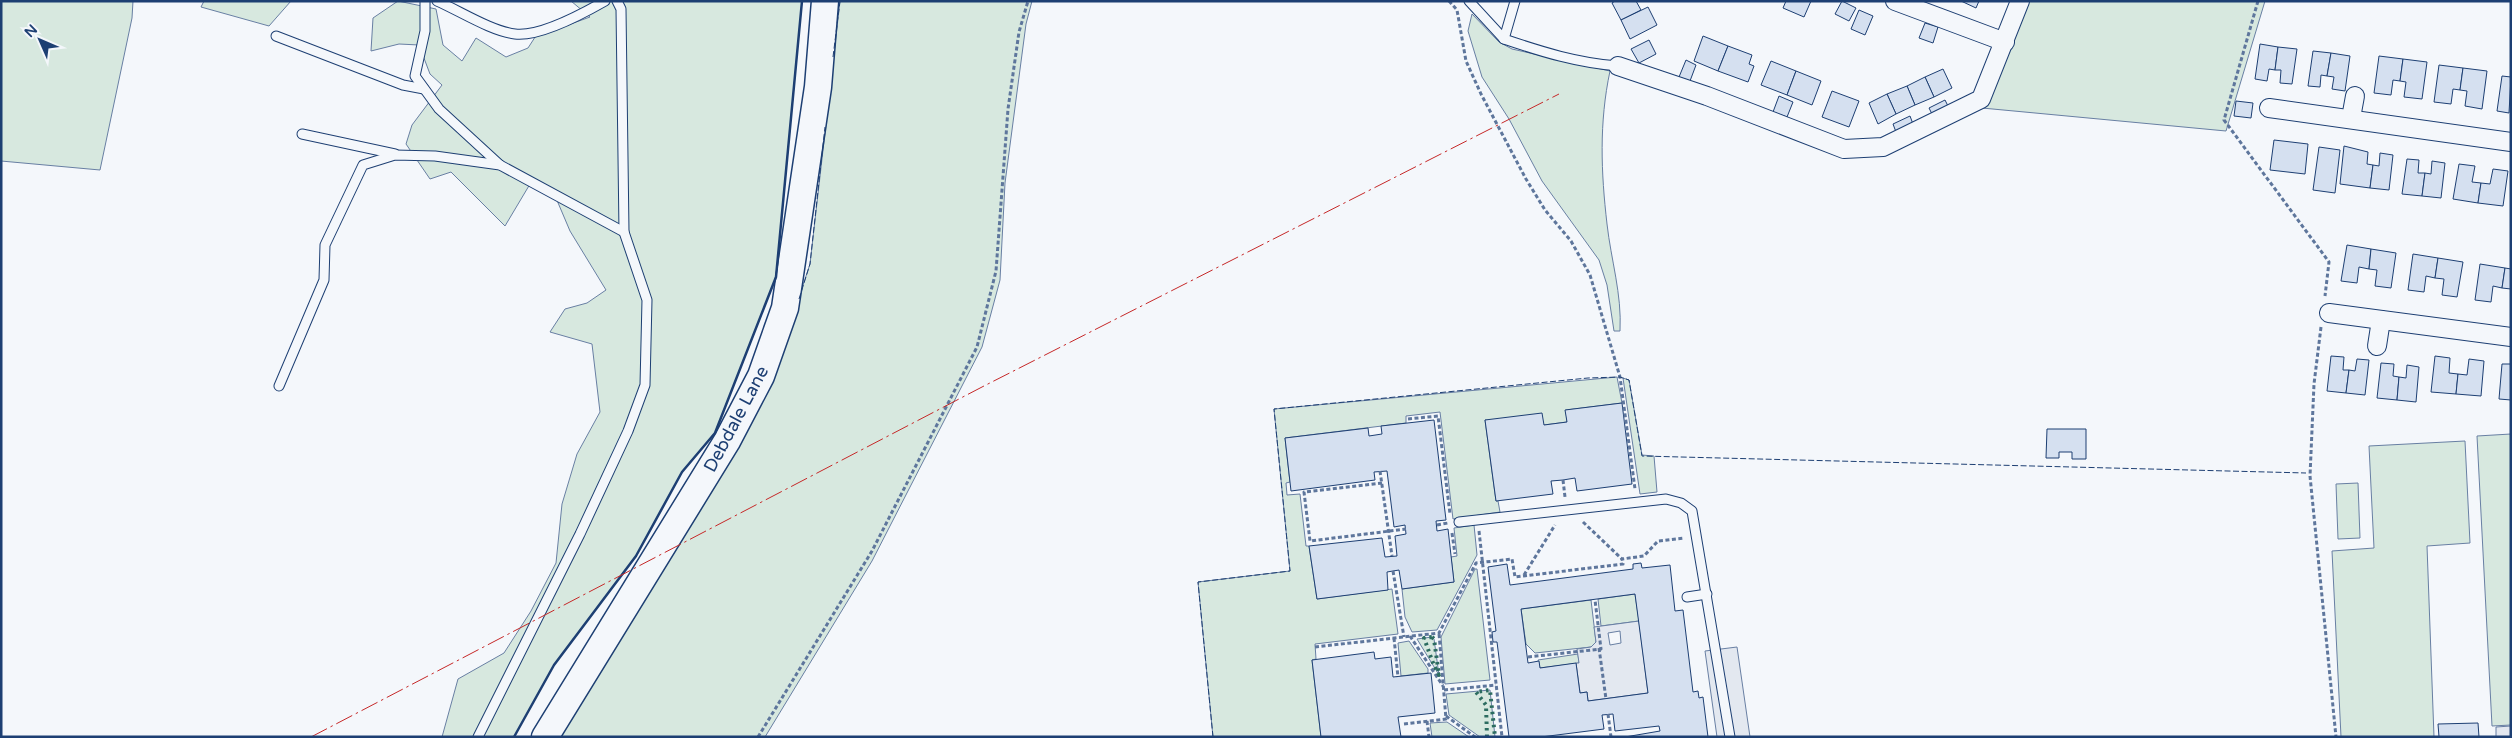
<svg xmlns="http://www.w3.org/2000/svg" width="2512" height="738" font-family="'Varela Round',sans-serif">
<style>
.green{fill:#d7e8df;stroke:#687fa3}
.parking{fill:#e3e8f0;stroke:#687fa3;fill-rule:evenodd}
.building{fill:#d5e0f0;stroke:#1d3f73;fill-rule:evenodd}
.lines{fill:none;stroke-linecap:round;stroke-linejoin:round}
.lane-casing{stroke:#1d3f73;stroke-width:11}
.street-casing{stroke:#1d3f73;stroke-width:20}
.primary-casing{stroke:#1d3f73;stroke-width:29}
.path{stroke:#5e769c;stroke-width:3;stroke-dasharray:4 2.5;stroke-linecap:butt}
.lane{stroke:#f4f7fb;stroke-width:9}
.street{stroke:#f4f7fb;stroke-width:18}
.primary{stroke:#f4f7fb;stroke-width:26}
.hedge{stroke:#2c6c60;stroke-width:4;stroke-dasharray:2.5 4;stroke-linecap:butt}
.fence{stroke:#1d3f73;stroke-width:1;stroke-dasharray:6 2.5;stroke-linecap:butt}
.wall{stroke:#1d3f73;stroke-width:2.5}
.power{stroke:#c62828;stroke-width:1;stroke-dasharray:18 4 2.5 4;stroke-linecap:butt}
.labels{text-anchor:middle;stroke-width:4;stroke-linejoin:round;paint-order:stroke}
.street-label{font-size:18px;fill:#1d3f73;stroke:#f4f7fb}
</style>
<rect width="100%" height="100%" fill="#f4f7fb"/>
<g class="green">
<polygon points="1,1 133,1 132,18 100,170 1,161"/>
<polygon points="204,1 291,1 269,26 201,7"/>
<polygon points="398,1 436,9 443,45 462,61 476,38 506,57 528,48 539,31 565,26 590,17 571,1 802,1 776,277 715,433 682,472 636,556 554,665 514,737 442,737 458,679 504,653 531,611 556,563 562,504 577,454 600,412 592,344 550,332 565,309 587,303 606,290 570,231 556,198 533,179 505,226 451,172 430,179 406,144 412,125 442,85 430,74 419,45 399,44 371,51 373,18"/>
<polygon points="840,1 1032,1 1026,24 1005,183 1000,280 982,347 872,561 765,737 560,737 778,361 810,264"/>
<polygon points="2024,1 2265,1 2226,131 1982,108"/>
<path d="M 1472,14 L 1499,42 L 1512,49 L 1610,71 C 1599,123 1601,172 1607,224 C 1611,260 1622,294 1620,331 L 1614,331 L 1607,285 L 1599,260 L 1542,181 L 1509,119 L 1482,77 L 1468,31 Z"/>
<polygon points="1617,377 1622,403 1566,410 1567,422 1544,425 1485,420 1496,501 1498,501 1500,512 1453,519 1440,412 1406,416 1406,423 1285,438 1290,482 1286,483 1287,495 1300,494 1306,546 1309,546 1317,599 1392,589 1398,634 1315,644 1316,659 1312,660 1321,737 1213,737 1198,582 1290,571 1274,409"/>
<polygon points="1623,378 1629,380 1642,455 1654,456 1657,492 1640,494"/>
<polygon points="2511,434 2511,725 2492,726 2477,436"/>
<polygon points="2465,441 2470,543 2427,546 2434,737 2341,737 2332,551 2374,548 2369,446"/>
<polygon points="2358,483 2360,538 2338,539 2336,484"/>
<polygon points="1474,525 1477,555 1437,630 1412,632 1405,617 1402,589 1454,582 1451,557 1457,556 1454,528"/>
<polygon points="1475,569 1477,569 1490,680 1445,684 1441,637"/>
<polygon points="1635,594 1639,621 1601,626 1598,599"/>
<polygon points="1591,600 1596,642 1591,647 1535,653 1526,644 1521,609"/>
<polygon points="1432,637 1434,639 1439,675 1417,639"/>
<polygon points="1409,641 1428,669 1428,673 1401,676 1398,643"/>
<polygon points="1578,654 1579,663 1540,668 1538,660"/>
<polygon points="1490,690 1495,737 1480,737 1449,715 1446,694"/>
<polygon points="1447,722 1469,737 1432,737 1430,723"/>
</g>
<g class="parking">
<path d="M 1639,621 L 1648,693 L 1588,701 L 1587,692 L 1580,693 L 1576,663 L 1579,663 L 1577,649 L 1591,647 L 1596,642 L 1594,627 ZM 1620,631 L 1621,643 L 1610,645 L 1608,633 Z"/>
<polygon points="1737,647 1750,737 1717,737 1705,651"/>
<polygon points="2511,726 2511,737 2496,737 2496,727"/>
</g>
<g class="building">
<polygon points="1615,1 1636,1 1641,10 1621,20 1612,3"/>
<polygon points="1786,1 1811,1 1804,17 1783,8"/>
<polygon points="1842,1 1856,8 1849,21 1835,14"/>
<polygon points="1961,1 1979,1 1976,8"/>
<polygon points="1648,7 1657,25 1630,39 1621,20"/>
<polygon points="1859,10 1873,16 1865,35 1851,29"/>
<polygon points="1925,23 1938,27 1933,43 1919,38"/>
<polygon points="1703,36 1728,46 1718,71 1694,61"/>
<polygon points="1649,40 1656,54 1639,63 1631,49"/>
<polygon points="2260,44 2278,47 2275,70 2269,69 2267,81 2255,79"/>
<polygon points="1728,46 1752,55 1749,64 1754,66 1748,82 1718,71"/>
<polygon points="2278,47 2297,49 2292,84 2280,83 2281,70 2275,70"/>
<polygon points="2313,51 2331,53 2327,76 2321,75 2320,87 2308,86"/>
<polygon points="2331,53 2350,56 2345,91 2332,89 2334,77 2327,76"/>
<polygon points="2379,56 2403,59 2400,81 2393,80 2391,95 2374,93"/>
<polygon points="2403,59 2427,62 2422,99 2404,97 2406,82 2400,81"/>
<polygon points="1686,60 1696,65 1690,81 1679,77"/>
<polygon points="1771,61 1796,71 1787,95 1761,85"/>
<polygon points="2439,65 2463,68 2460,90 2453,89 2451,104 2434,102"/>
<polygon points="2463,68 2487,71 2482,109 2465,106 2467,91 2460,90"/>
<polygon points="1943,69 1952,88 1934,97 1925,77"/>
<polygon points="1796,71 1821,81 1812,105 1787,95"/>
<polygon points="2502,76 2511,77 2509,113 2497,111"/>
<polygon points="1925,77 1934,97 1915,105 1907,86"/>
<polygon points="1907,86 1915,105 1896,114 1887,94"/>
<polygon points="1832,91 1859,101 1849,127 1822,117"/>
<polygon points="1887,94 1896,114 1878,124 1869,103"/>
<polygon points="1779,96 1793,102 1787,117 1773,112"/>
<polygon points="1945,100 1949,108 1933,116 1929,108"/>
<polygon points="2236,101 2253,103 2251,118 2234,116"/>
<polygon points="1910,116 1913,124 1896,132 1893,124"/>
<polygon points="2274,140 2308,144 2305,174 2270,170"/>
<polygon points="2344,146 2368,152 2367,164 2373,165 2370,188 2340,184"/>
<polygon points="2319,147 2340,150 2335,193 2313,190"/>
<polygon points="2380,153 2393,155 2389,190 2370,188 2373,165 2379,166"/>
<polygon points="2407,159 2419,160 2418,173 2425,173 2422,196 2402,194"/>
<polygon points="2432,161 2445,163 2441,198 2422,196 2425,173 2431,174"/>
<polygon points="2459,164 2475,166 2472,182 2481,183 2478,203 2453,199"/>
<polygon points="2493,169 2508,171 2503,206 2478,203 2481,183 2490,184"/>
<polygon points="2347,245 2371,249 2369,269 2359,267 2357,283 2341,281"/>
<polygon points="2371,249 2396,253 2391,288 2375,286 2377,270 2369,269"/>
<polygon points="2413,254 2438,258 2435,278 2426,276 2424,292 2408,290"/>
<polygon points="2438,258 2463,262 2457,297 2442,295 2444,279 2435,278"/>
<polygon points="2480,264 2505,268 2502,288 2493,286 2491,302 2475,300"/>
<polygon points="2505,268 2511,269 2511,289 2502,288"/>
<polygon points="2331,356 2344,357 2343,370 2349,370 2346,393 2327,391"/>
<polygon points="2435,356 2450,358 2449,373 2458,374 2456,394 2431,392"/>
<polygon points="2357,359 2369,360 2365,395 2346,393 2349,370 2355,371"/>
<polygon points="2469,359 2484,361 2481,396 2456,394 2458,374 2467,375"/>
<polygon points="2381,363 2394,364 2393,376 2399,377 2397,400 2377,398"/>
<polygon points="2502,364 2511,364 2511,400 2499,399"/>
<polygon points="2407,365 2419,367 2416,402 2397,400 2399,377 2406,378"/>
<polygon points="1622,403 1632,484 1577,491 1575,478 1563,480 1551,481 1553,494 1496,501 1485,420 1542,413 1544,425 1567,422 1565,410"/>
<polygon points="1434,420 1446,520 1436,521 1437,531 1448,529 1454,582 1402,589 1399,570 1387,572 1388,590 1317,599 1309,546 1382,538 1385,557 1397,556 1395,536 1406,534 1405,525 1394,527 1387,471 1374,472 1375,480 1291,491 1285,438 1368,428 1369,436 1382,434 1381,426"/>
<polygon points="2047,429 2086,429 2086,459 2072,459 2072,452 2059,452 2059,458 2046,458"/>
<path d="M 1641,563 L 1642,568 L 1670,565 L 1675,611 L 1683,610 L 1693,692 L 1698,691 L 1699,698 L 1703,697 L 1708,737 L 1625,737 L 1660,731 L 1659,726 L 1615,731 L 1613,714 L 1602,715 L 1604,729 L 1541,737 L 1509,737 L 1497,642 L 1493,642 L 1492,632 L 1496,631 L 1488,567 L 1507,564 L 1510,585 L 1633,569 L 1633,564 ZM 1635,594 L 1648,693 L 1588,701 L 1587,692 L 1580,693 L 1576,663 L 1540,668 L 1539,661 L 1528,663 L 1521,609 Z"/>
<polygon points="1374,652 1375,659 1391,657 1393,677 1431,673 1435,713 1398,717 1401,737 1321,737 1312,660"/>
<polygon points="2478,723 2479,737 2439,737 2438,724"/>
</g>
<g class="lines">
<g class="lane-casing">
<g id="lane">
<polyline points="425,1 425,31 415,76 439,109 500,165"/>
<path d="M 437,1 C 460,11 491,31 515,34 C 539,37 584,13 605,1"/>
<polyline points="1469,1 1504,39"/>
<path d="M 1515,1 L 1504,39 C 1542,52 1578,63 1618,66"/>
<polyline points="276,36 403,85 424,89"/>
<polyline points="302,134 395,154"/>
<polyline points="279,386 324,280 325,245 363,165 395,155 435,156 500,165 624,232"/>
<polyline points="1459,522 1666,499 1681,503 1692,511 1730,737"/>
<polyline points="1687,597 1707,594"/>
<polyline points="478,737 580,534 628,431 645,385 647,300 624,232 621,9 617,1"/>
</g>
</g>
<g class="street-casing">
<g id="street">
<polyline points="1895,1 2005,42"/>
<polyline points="1618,66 1707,96 1844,149 1883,147 1981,99 2020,1"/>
<polyline points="2269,108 2511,142"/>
<polyline points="2351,118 2355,96"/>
<polyline points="2329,313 2511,337"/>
<polyline points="2377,346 2381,320"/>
</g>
</g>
<g class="primary-casing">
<polyline id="primary" points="545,737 727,441 761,376 785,308 818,87 825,1"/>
</g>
<g class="path">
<polyline points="1449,1 1457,10 1466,61 1481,94 1526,179 1545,210 1571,241 1590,275 1620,377 1635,489"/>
<polyline points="2258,1 2224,120 2329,262 2325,296"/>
<polyline points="2321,327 2314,384 2310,476 2336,737"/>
<polyline points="1408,419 1438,416 1450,514"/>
<polyline points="1380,471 1392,556"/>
<polyline points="1563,480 1565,497"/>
<polyline points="1382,483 1304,492 1310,541 1406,529"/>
<polyline points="1583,522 1622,559"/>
<polyline points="1437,525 1448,523"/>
<polyline points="1479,531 1502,737"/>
<polyline points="1452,533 1455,554"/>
<polyline points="1393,571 1404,637"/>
<polyline points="1524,575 1555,525"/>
<polyline points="1410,636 1443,686"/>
<polyline points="1394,638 1398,677"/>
<polyline points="1315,647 1439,633 1476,563 1512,559 1515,577 1623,564 1622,559 1644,556 1658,541 1684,538"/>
<polyline points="1599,648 1606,699"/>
<polyline points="1528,657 1601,649 1595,600"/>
<polyline points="1444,690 1496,685"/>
<polyline points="1608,714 1611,737"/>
<polyline points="1446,716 1475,737"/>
<polyline points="1427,721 1429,737"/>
<polyline points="1404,724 1446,719 1439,633"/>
<polyline points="758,737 872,551 977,347 996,271 1008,109 1019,32 1028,1"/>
</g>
<use href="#lane" class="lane"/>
<use href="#street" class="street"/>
<use href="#primary" class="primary"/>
<g class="hedge">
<path d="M 1432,637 L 1434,639 L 1439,675 C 1432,663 1429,651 1424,638 Z"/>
<polyline points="1487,737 1486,705 1476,692 1490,690 1495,737"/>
</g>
<g class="fence">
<polyline points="833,57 840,1"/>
<polyline points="799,299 810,264 825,127"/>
<polyline points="1213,737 1198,582 1290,571 1274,409 1588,378 1620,377 1629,380 1642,456 2306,473"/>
</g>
<polyline class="wall" points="514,737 554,665 636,556 682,472 715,433 776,277 802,1"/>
<polyline class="power" points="311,737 982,387 1559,94"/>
</g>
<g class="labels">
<g class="street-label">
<text transform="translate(736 419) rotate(-62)" y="6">Debdale Lane</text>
</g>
</g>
<rect width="2512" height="738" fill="none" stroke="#1d3f73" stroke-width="5"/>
<g transform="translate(40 40) rotate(315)" stroke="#f4f7fb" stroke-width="4" paint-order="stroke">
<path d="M0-4L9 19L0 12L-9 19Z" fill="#1d3f73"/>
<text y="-8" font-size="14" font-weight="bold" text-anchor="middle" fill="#1d3f73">N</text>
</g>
</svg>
